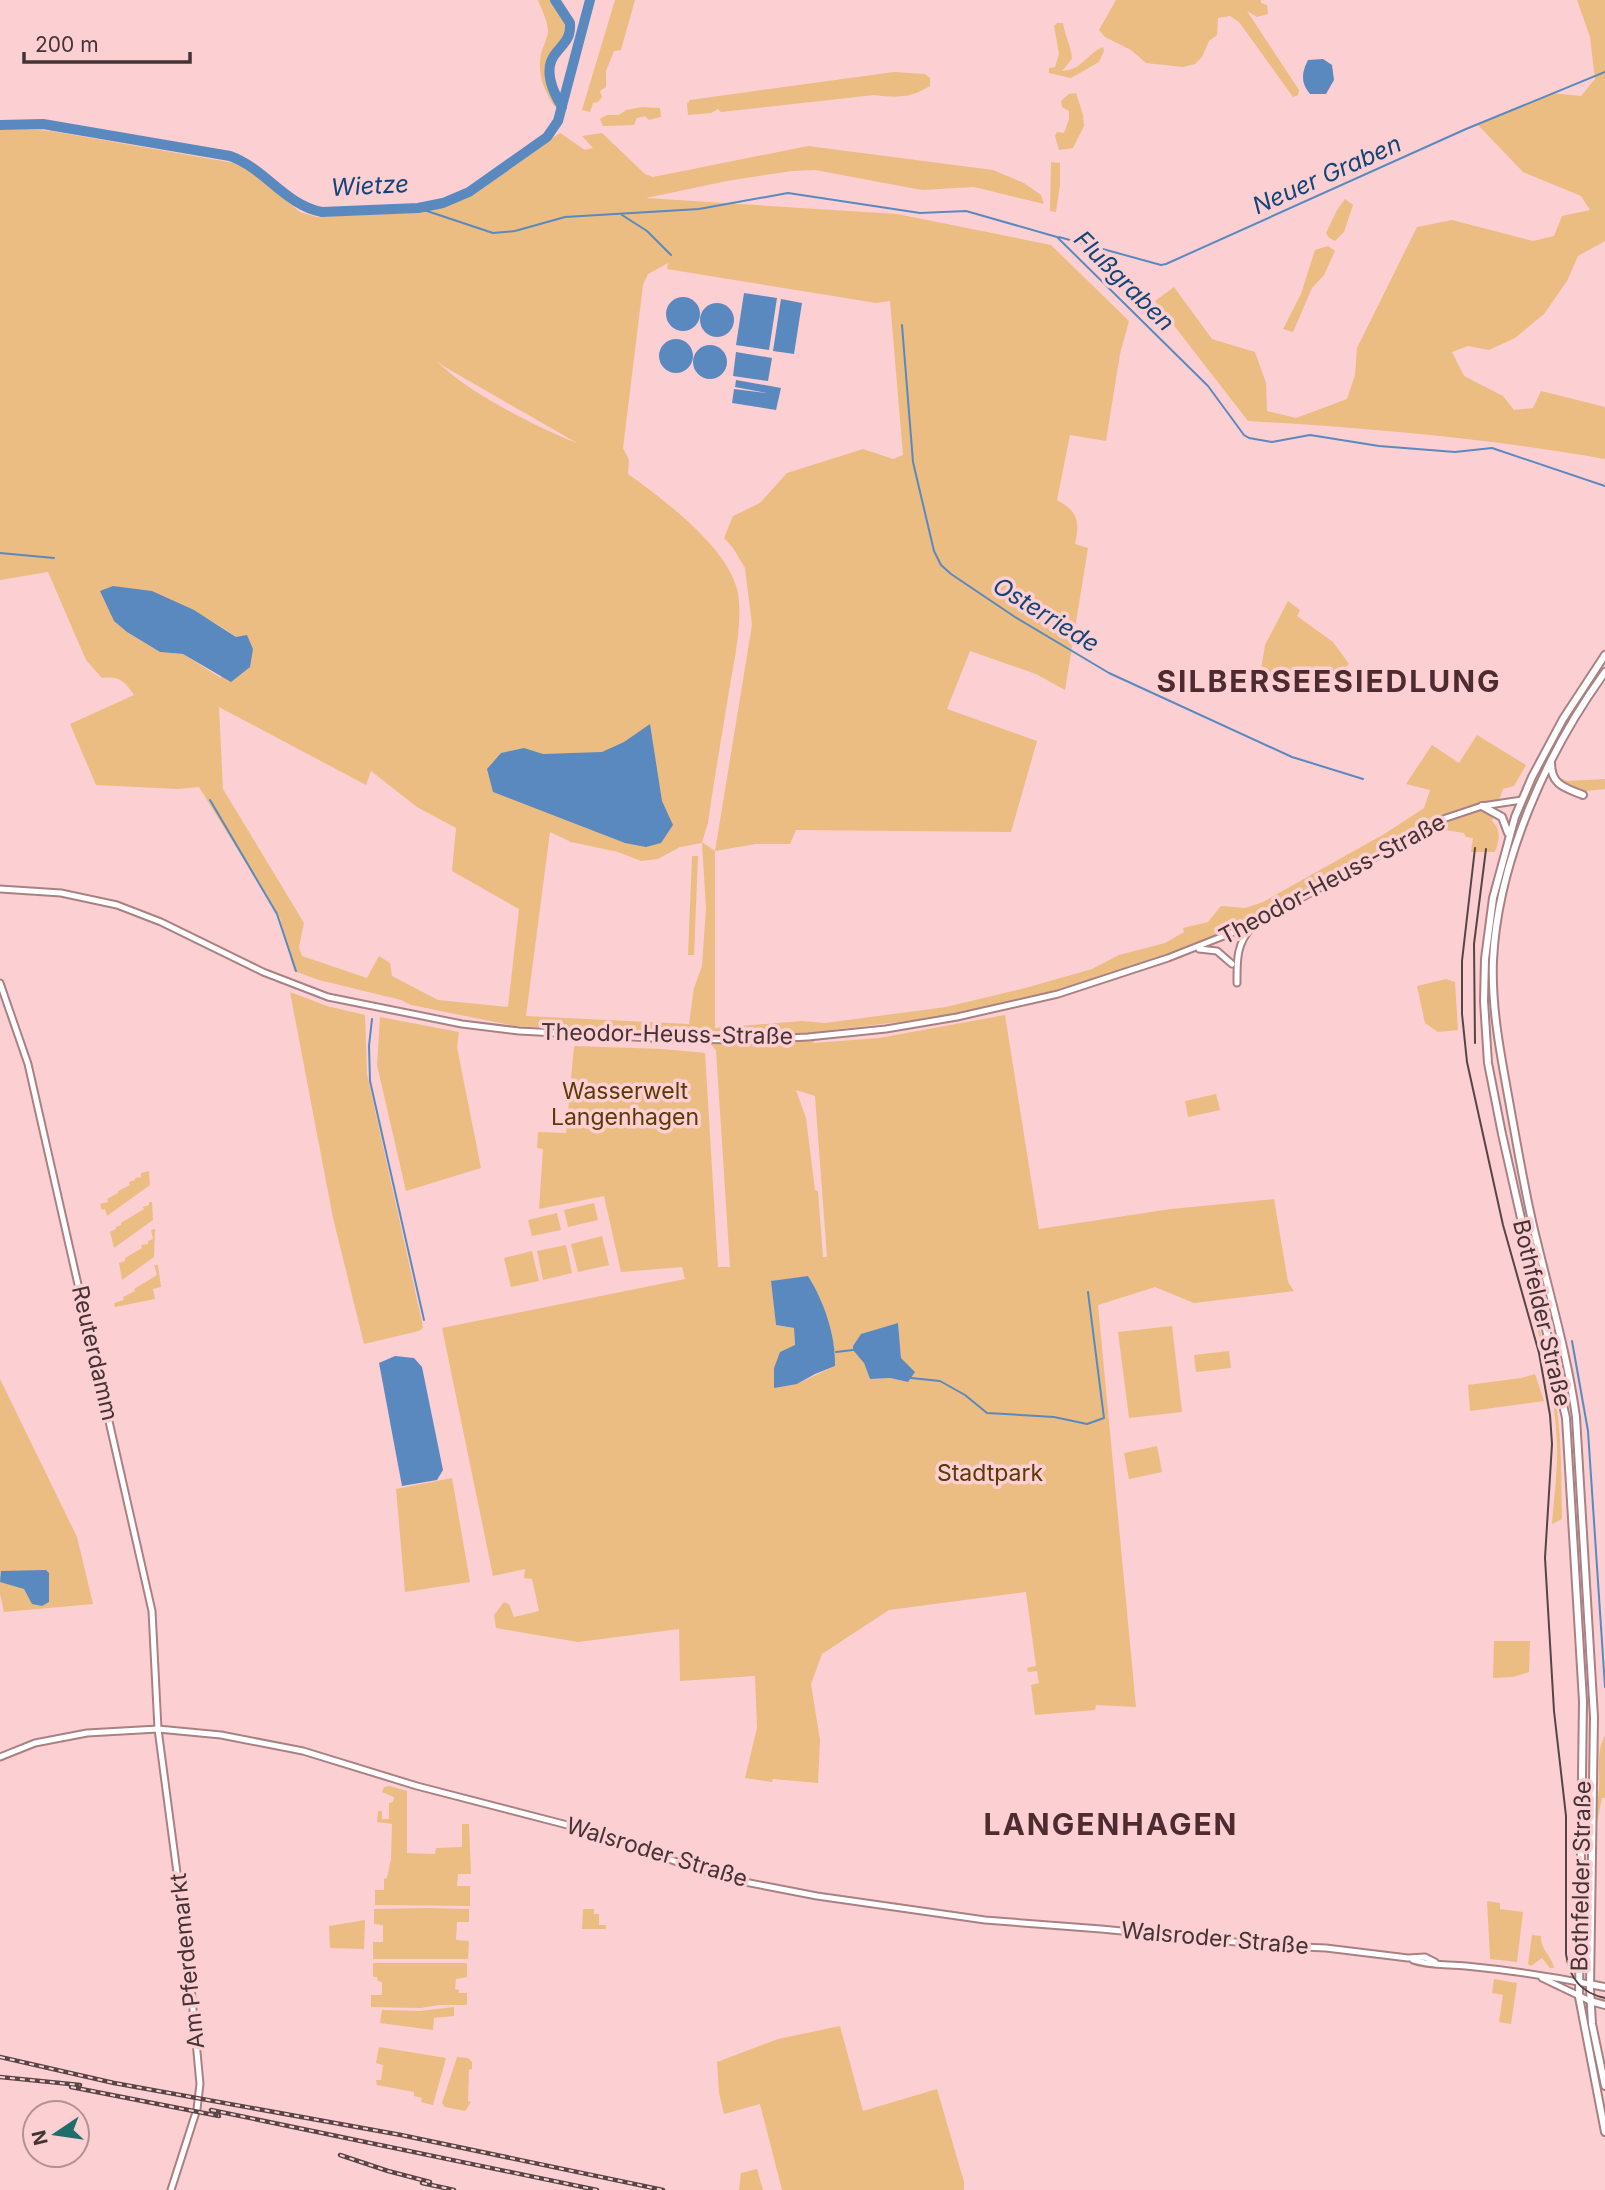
<svg xmlns="http://www.w3.org/2000/svg" width="1605" height="2190" font-family="Inter,sans-serif">
<style>
.green{fill:#ebbd82;fill-rule:evenodd}
.water{fill:#5a89c0}
.lines{fill:none;stroke-linecap:round;stroke-linejoin:round}
.stream{stroke:#5a89c0;stroke-width:2}
.river{stroke:#5a89c0;stroke-width:10}
.tertiary-casing{stroke:#a98083;stroke-width:9}
.secondary-casing{stroke:#a98083;stroke-width:10}
.tertiary{stroke:#fff;stroke-width:5}
.secondary{stroke:#fff;stroke-width:6}
.tram{stroke:#574445;stroke-width:2}
.rail-casing{stroke:#574445;stroke-width:4.5}
.rail{stroke:#fccfd3;stroke-width:2;stroke-dasharray:5;stroke-linecap:butt}
.labels{text-anchor:middle;stroke-width:7;stroke-linejoin:round;paint-order:stroke}
.street-label{font-size:23px;fill:#443334;stroke:#fccfd3}
.park-label{font-size:23px;fill:#5a3a05;stroke:#fccfd3}
.water-label{font-size:24px;font-style:italic;fill:#114478;stroke:#fccfd3}
.district-label{font-size:30px;font-weight:bold;letter-spacing:2px;fill:#4d2b2f;stroke:#fccfd3}
</style>
<rect width="100%" height="100%" fill="#fccfd3"/>
<g class="green">
<path d="M 538,0 L 551,0 C 555,6 562,12 564,18 C 574,39 548,49 546,69 C 546,82 555,94 555,107 C 544,91 537,74 541,54 C 543,46 547,40 548,32 C 548,21 542,11 538,0 Z"/>
<polygon points="615,0 635,0 621,50 614,51 606,71 606,87 600,91 602,97 598,102 593,103 590,112 582,110"/>
<polygon points="1116,0 1261,0 1261,3 1267,5 1268,14 1257,17 1247,11 1299,90 1298,95 1293,97 1239,22 1230,16 1218,18 1217,35 1209,41 1202,57 1195,64 1183,67 1146,63 1131,50 1105,37 1099,30"/>
<path d="M 1577,0 L 1605,0 L 1605,241 L 1578,256 L 1567,281 L 1544,314 L 1515,338 L 1489,350 L 1468,346 L 1452,352 L 1464,376 L 1503,396 L 1514,410 L 1533,408 L 1541,391 L 1605,407 L 1605,459 C 1486,438 1368,428 1248,421 L 1155,301 L 1174,287 L 1212,339 L 1255,352 L 1266,383 L 1267,411 L 1296,418 L 1347,399 L 1355,375 L 1357,348 L 1417,227 L 1452,220 L 1533,241 L 1554,236 L 1562,216 L 1590,210 L 1581,196 L 1523,172 L 1477,124 L 1552,93 L 1581,96 L 1595,79 L 1590,37 Z"/>
<path d="M 1057,23 L 1063,23 C 1065,36 1071,46 1072,59 L 1062,71 C 1084,69 1086,54 1103,47 L 1104,51 L 1099,62 L 1071,78 L 1049,73 L 1049,68 L 1055,67 L 1059,54 L 1054,26 Z"/>
<path d="M 894,72 L 925,74 L 930,78 L 930,86 C 910,98 898,98 874,95 L 721,112 L 718,109 L 711,113 L 688,115 L 687,104 L 690,100 Z"/>
<polygon points="1076,93 1083,115 1084,126 1073,148 1059,150 1055,136 1057,132 1064,133 1069,119 1069,111 1062,107 1061,101 1069,94"/>
<polygon points="642,107 660,108 661,117 649,120 645,116 637,118 634,125 603,126 600,119 607,115 619,115 626,110"/>
<path d="M 25,129 L 51,131 L 234,163 L 251,172 L 300,212 L 317,217 L 413,213 L 452,204 L 560,133 L 585,150 L 593,148 L 582,136 L 602,133 L 645,174 L 653,177 L 808,146 L 993,170 L 1024,183 L 1041,195 L 1044,204 L 974,187 L 922,190 L 815,170 L 792,171 L 727,181 L 646,198 L 897,214 L 1051,245 L 1129,321 L 1120,354 L 1106,441 L 1070,435 L 1057,500 C 1078,511 1080,522 1075,544 L 1088,548 L 1065,690 L 1036,674 L 970,651 L 947,709 L 1037,741 L 1011,832 L 796,830 L 790,844 L 756,844 L 715,851 L 715,1028 L 802,1021 L 825,1023 L 946,1007 L 1029,987 L 1092,969 L 1119,955 L 1165,943 L 1184,932 L 1183,928 L 1208,922 L 1221,906 L 1245,908 L 1263,902 L 1386,833 L 1424,808 L 1430,790 L 1406,784 L 1432,745 L 1459,763 L 1477,735 L 1526,765 L 1514,786 L 1503,789 L 1492,821 C 1502,831 1499,840 1495,852 L 1471,852 L 1473,838 L 1466,837 L 1464,833 L 1444,830 L 1439,816 L 1259,917 L 1168,956 L 1026,999 L 958,1015 L 823,1031 L 813,1043 L 879,1038 L 1005,1015 L 1039,1229 L 1171,1209 L 1274,1199 L 1288,1282 L 1294,1291 L 1194,1303 L 1155,1287 L 1098,1305 L 1136,1707 L 1096,1705 L 1095,1710 L 1035,1715 L 1031,1685 L 1039,1683 L 1037,1671 L 1028,1672 L 1027,1668 L 1036,1666 L 1026,1592 L 889,1610 L 822,1654 L 811,1684 L 820,1740 L 818,1783 L 773,1779 L 772,1782 L 745,1778 L 757,1728 L 755,1676 L 680,1681 L 679,1629 L 578,1642 L 496,1628 L 494,1615 L 504,1602 L 509,1604 L 514,1617 L 539,1611 L 532,1579 L 524,1578 L 525,1569 L 493,1576 L 442,1328 L 685,1279 L 682,1267 L 621,1272 L 604,1196 L 539,1209 L 543,1149 L 537,1148 L 538,1132 L 566,1133 L 574,1046 L 663,1049 L 705,1053 L 718,1267 L 730,1267 L 716,1050 L 702,1035 L 515,1026 L 411,1005 L 401,1000 L 319,980 L 294,971 L 280,918 L 199,787 L 178,789 L 96,785 L 70,724 L 134,695 C 124,681 120,676 102,678 L 86,660 L 48,572 L 0,580 L 0,130 ZM 668,263 L 667,269 L 876,303 L 890,301 L 903,455 L 893,459 L 863,449 L 787,473 L 760,503 L 733,516 L 724,538 L 733,548 L 745,568 L 752,625 L 715,851 L 702,842 L 708,823 C 714,779 722,735 729,691 C 734,661 744,618 737,589 C 726,546 663,499 628,474 L 629,460 L 623,448 L 643,285 L 648,274 ZM 437,361 L 445,367 L 577,443 C 538,428 465,391 437,361 ZM 113,586 C 157,594 200,610 236,637 L 221,678 L 183,654 L 160,652 L 127,632 ZM 219,707 L 366,785 L 371,771 L 417,807 L 456,828 L 452,871 L 519,909 L 508,1007 L 438,1000 L 392,976 L 390,963 L 379,956 L 367,978 L 302,956 L 299,947 L 304,923 L 223,789 ZM 550,832 L 571,842 L 618,852 L 641,861 L 658,859 L 680,847 L 702,843 L 706,908 L 702,966 L 694,988 L 689,1024 L 526,1016 ZM 796,1090 L 815,1096 L 827,1257 L 823,1257 L 818,1191 L 815,1190 L 806,1118 ZM 808,1276 C 824,1301 836,1336 835,1366 L 797,1384 L 780,1352 L 795,1346 L 794,1328 L 776,1325 L 772,1282 ZM 898,1323 L 901,1359 L 908,1382 L 890,1378 L 870,1379 L 864,1363 Z"/>
<polygon points="1051,162 1060,163 1060,185 1056,212 1050,211"/>
<polygon points="1345,199 1353,205 1344,232 1335,241 1329,238 1326,233 1337,210"/>
<polygon points="1328,246 1335,251 1324,275 1312,288 1293,332 1283,329 1301,294 1315,250"/>
<polygon points="1288,601 1300,610 1297,616 1333,642 1349,664 1338,675 1322,680 1309,694 1271,680 1271,673 1261,669 1265,645"/>
<polygon points="1558,777 1567,781 1605,779 1605,789 1587,791 1587,794 1583,795 1554,780"/>
<polygon points="692,856 698,856 694,955 688,955"/>
<polygon points="1446,979 1455,982 1458,1030 1438,1032 1425,1023 1417,986"/>
<polygon points="290,992 327,1006 365,1015 367,1074 422,1322 423,1328 419,1331 364,1344 333,1218"/>
<polygon points="380,1017 459,1032 457,1047 481,1168 406,1191 377,1065"/>
<polygon points="1216,1094 1220,1110 1188,1117 1185,1101"/>
<polygon points="149,1171 150,1185 107,1216 105,1209 102,1210 100,1204 108,1202 107,1199 118,1193 118,1191 130,1185 129,1182 135,1180 135,1178 141,1177 141,1173"/>
<polygon points="149,1202 152,1202 153,1220 114,1248 110,1232 116,1229 116,1227 121,1225 121,1223 144,1209 143,1207 149,1205"/>
<polygon points="594,1203 598,1220 568,1227 564,1210"/>
<polygon points="557,1213 561,1230 532,1236 528,1220"/>
<polygon points="155,1229 154,1257 122,1280 119,1263 125,1261 125,1258 142,1248 141,1245 148,1244 148,1241 153,1239 151,1230"/>
<polygon points="602,1236 609,1265 578,1272 571,1244"/>
<polygon points="566,1245 572,1273 543,1280 537,1251"/>
<polygon points="532,1251 539,1281 511,1287 504,1258"/>
<polygon points="154,1265 158,1265 161,1287 153,1289 155,1299 115,1307 114,1303 124,1300 123,1297 135,1291 134,1289 157,1275"/>
<path d="M 1532,1299 C 1541,1336 1552,1373 1557,1410 C 1562,1446 1561,1482 1562,1519 L 1552,1524 C 1554,1497 1558,1470 1557,1443 C 1555,1394 1543,1347 1529,1300 Z"/>
<polygon points="1172,1326 1182,1412 1129,1418 1118,1332"/>
<polygon points="1229,1351 1231,1368 1196,1372 1194,1355"/>
<polygon points="1535,1374 1544,1401 1470,1411 1468,1385 1521,1378"/>
<polygon points="0,1379 77,1537 93,1604 4,1612 0,1594"/>
<polygon points="1157,1446 1162,1472 1129,1479 1124,1453"/>
<polygon points="452,1478 470,1582 405,1592 396,1489"/>
<polygon points="1494,1641 1530,1641 1529,1672 1513,1677 1493,1678"/>
<path d="M 1605,1736 L 1605,1798 L 1602,1798 L 1597,1823 L 1595,1823 C 1595,1810 1598,1800 1599,1788 C 1600,1772 1596,1749 1605,1736 Z"/>
<polygon points="390,1786 407,1791 407,1853 435,1854 436,1848 462,1847 462,1824 469,1824 471,1874 458,1874 457,1886 470,1886 470,1906 375,1905 375,1890 384,1890 384,1879 387,1878 391,1859 392,1824 377,1822 378,1811 382,1811 382,1819 389,1819 389,1803 393,1802 394,1797 382,1792 384,1787"/>
<polygon points="1487,1901 1500,1903 1500,1909 1523,1912 1517,1962 1490,1959"/>
<polygon points="427,1908 469,1909 469,1922 457,1922 456,1940 469,1941 468,1959 373,1959 373,1942 383,1942 383,1925 374,1924 374,1909"/>
<polygon points="583,1909 594,1909 594,1914 599,1914 599,1925 606,1925 606,1929 582,1929"/>
<polygon points="365,1920 364,1949 330,1948 329,1926"/>
<path d="M 1532,1935 L 1541,1936 C 1540,1949 1552,1956 1554,1968 L 1550,1968 L 1542,1958 L 1531,1966 L 1528,1964 Z"/>
<polygon points="373,1963 467,1963 467,1977 456,1979 455,1989 459,1990 459,1993 467,1993 467,2005 439,2005 421,2008 371,2007 371,1995 382,1995 382,1982 378,1981 377,1977 373,1977"/>
<polygon points="1494,1979 1517,1983 1511,2024 1499,2022 1503,1995 1492,1993"/>
<polygon points="454,2007 454,2016 434,2018 433,2030 380,2023 382,2010 420,2011"/>
<polygon points="840,2026 863,2111 937,2089 964,2182 964,2190 782,2190 760,2104 724,2114 719,2093 717,2062 778,2039"/>
<polygon points="379,2047 446,2058 433,2105 421,2102 422,2098 414,2096 414,2092 377,2085 376,2080 381,2080 383,2065 376,2063"/>
<polygon points="457,2057 468,2058 472,2062 472,2069 469,2070 468,2101 471,2102 465,2111 445,2107 442,2103"/>
<polygon points="757,2169 763,2190 739,2190 741,2173"/>
</g>
<g class="water">
<path d="M 1323,59 L 1332,65 L 1334,80 L 1326,94 L 1310,94 C 1300,82 1302,72 1308,60 Z"/>
<polygon points="744,293 777,298 769,350 736,345"/>
<circle cx="683" cy="314" r="17"/>
<polygon points="781,299 802,303 794,354 773,351"/>
<circle cx="717" cy="320" r="17"/>
<circle cx="676" cy="356" r="17"/>
<circle cx="710" cy="362" r="17"/>
<polygon points="736,352 772,358 768,381 733,376"/>
<polygon points="736,380 781,388 776,410 732,403 734,389 767,393 735,387"/>
<polygon points="113,586 152,591 194,610 236,637 247,635 253,649 250,667 231,682 183,654 160,652 127,632 114,621 100,591"/>
<polygon points="650,724 662,801 673,825 661,843 646,847 625,843 493,792 487,769 501,753 524,748 543,754 602,752 624,742"/>
<path d="M 808,1276 C 824,1301 836,1336 835,1366 L 815,1374 L 797,1384 L 774,1388 L 774,1368 L 780,1352 L 795,1345 L 794,1328 L 776,1325 L 771,1281 Z"/>
<polygon points="898,1323 901,1358 915,1372 908,1382 890,1378 870,1379 864,1363 853,1350 853,1346 861,1334"/>
<polygon points="395,1356 414,1358 422,1367 443,1470 437,1480 402,1486 379,1363"/>
<polygon points="46,1570 49,1573 49,1602 42,1606 32,1604 24,1589 0,1582 1,1571"/>
</g>
<g class="lines">
<g class="stream">
<polyline points="418,208 493,233 515,231 565,217 699,209 788,193 920,213 966,211 1057,237 1208,386 1244,435 1249,438 1272,442 1310,435 1379,446 1455,452 1492,448 1605,486"/>
<polyline points="622,215 647,231 671,255"/>
<polyline points="1059,237 1161,265 1166,264 1466,129 1605,72"/>
<polyline points="902,325 913,462 934,551 941,565 951,574 1015,617 1109,673 1292,757 1363,779"/>
<polyline points="0,553 54,558"/>
<polyline points="210,800 277,914 296,971"/>
<polyline points="372,1019 369,1046 370,1081 424,1320"/>
<polyline points="1572,1341 1588,1431 1605,1687"/>
<polyline points="836,1352 853,1350"/>
<polyline points="911,1378 940,1381 965,1395 987,1413 1054,1417 1087,1424 1104,1418 1088,1292"/>
</g>
<g class="river">
<path d="M 555,0 L 570,23 C 571,38 565,42 556,53 C 542,69 553,92 562,107"/>
<path d="M 0,125 L 43,124 L 230,156 C 266,169 285,205 322,212 L 418,208 L 443,203 L 469,192 L 547,137 L 558,121 L 590,0"/>
</g>
<g class="tertiary-casing">
<g id="tertiary">
<polyline points="0,889 61,893 117,905 161,922 263,972 328,997 462,1024 519,1031 671,1039 744,1040 808,1037 886,1029 957,1017 1058,994 1168,958 1254,924 1446,818 1482,806 1522,800"/>
<polyline points="1199,949 1217,951 1232,964"/>
<polyline points="0,983 28,1064 152,1611 158,1729 188,1956 200,2084 197,2109 171,2190"/>
<path d="M 1237,983 C 1237,961 1236,944 1252,927"/>
<polyline points="0,1757 35,1743 87,1733 158,1729 221,1735 303,1751 417,1786 575,1827 724,1878 817,1896 985,1920 1101,1929 1278,1946 1326,1948 1408,1958 1425,1957 1435,1962"/>
<path d="M 1413,1960 C 1429,1966 1449,1964 1466,1966 C 1507,1970 1549,1976 1589,1984"/>
<polyline points="1542,1978 1590,2001"/>
</g>
</g>
<g class="secondary-casing">
<g id="secondary">
<polyline points="1605,655 1563,719 1532,777 1515,817 1493,898 1485,959 1484,1001 1488,1063 1502,1134 1566,1418 1583,1701 1579,1997 1605,2132"/>
<path d="M 1605,672 C 1547,752 1498,860 1493,960 C 1491,1011 1502,1061 1511,1112 C 1519,1155 1526,1199 1537,1242 C 1551,1300 1568,1358 1576,1417 L 1594,1717 L 1590,1989 L 1592,2024 L 1605,2086"/>
<path d="M 1551,763 C 1551,785 1565,788 1583,795"/>
<polyline points="1482,806 1502,817 1508,833"/>
<polyline points="1589,1984 1605,1987"/>
<polyline points="1590,2001 1605,2005"/>
</g>
</g>
<use href="#tertiary" class="tertiary"/>
<use href="#secondary" class="secondary"/>
<g class="tram">
<path d="M 1475,848 L 1462,961 L 1462,1014 L 1467,1062 L 1503,1225 L 1539,1353 L 1550,1415 L 1552,1444 L 1545,1558 L 1554,1711 L 1566,1816 L 1566,1954 C 1569,1978 1581,1993 1605,1998"/>
<polyline points="1475,1043 1474,944 1486,849"/>
</g>
<g class="rail-casing">
<g id="rail">
<polyline points="0,2057 114,2083 401,2135 663,2190"/>
<polyline points="0,2077 80,2085"/>
<polyline points="71,2087 219,2116"/>
<polyline points="211,2110 597,2190"/>
<polyline points="340,2155 388,2171 430,2182"/>
<polyline points="422,2183 454,2190"/>
</g>
</g>
<use href="#rail" class="rail"/>
</g>
<g class="labels">
<g class="street-label">
<text transform="translate(1332 879) rotate(-28)" y="8">Theodor-Heuss-Straße</text>
<text transform="translate(667 1034) rotate(1)" y="8">Theodor-Heuss-Straße</text>
<text transform="translate(1542 1313) rotate(77)" y="8">Bothfelder Straße</text>
<text transform="translate(95 1353) rotate(77)" y="8">Reuterdamm</text>
<text transform="translate(657 1852) rotate(17)" y="8">Walsroder Straße</text>
<text transform="translate(1581 1876) rotate(-89)" y="8">Bothfelder Straße</text>
<text transform="translate(1215 1938) rotate(5)" y="8">Walsroder Straße</text>
<text transform="translate(187 1961) rotate(-96)" y="8">Am Pferdemarkt</text>
</g>
<g class="park-label">
<text x="625" y="1099">Wasserwelt<tspan x="625" dy="26">Langenhagen</tspan></text>
<text x="990" y="1481">Stadtpark</text>
</g>
<g class="water-label">
<text transform="translate(1327 175) rotate(-24)" y="8">Neuer Graben</text>
<text transform="translate(370 186) rotate(-3)" y="8">Wietze</text>
<text transform="translate(1124 281) rotate(45)" y="8">Flußgraben</text>
<text transform="translate(1046 615) rotate(32)" y="8">Osterriede</text>
</g>
<g class="district-label">
<text x="1329" y="692">SILBERSEESIEDLUNG</text>
<text x="1111" y="1835">LANGENHAGEN</text>
</g>
</g>
<g transform="translate(56 2134) rotate(257)"><circle r="33" fill="#fccfd3" stroke="#b29193" stroke-width="2"/>
<path d="M0-5L12 26L0 18L-12 26Z" fill="#216d6b"/>
<text y="-10" font-size="19" font-weight="bold" text-anchor="middle" fill="#443334">N</text>
</g>
<path d="M24 52v10h166v-10" fill="none" stroke="#443334" stroke-width="3.5"/>
<text x="35" y="52" font-size="21" fill="#443334" stroke="#fccfd3" stroke-width="5" paint-order="stroke">200 m</text>
</svg>
